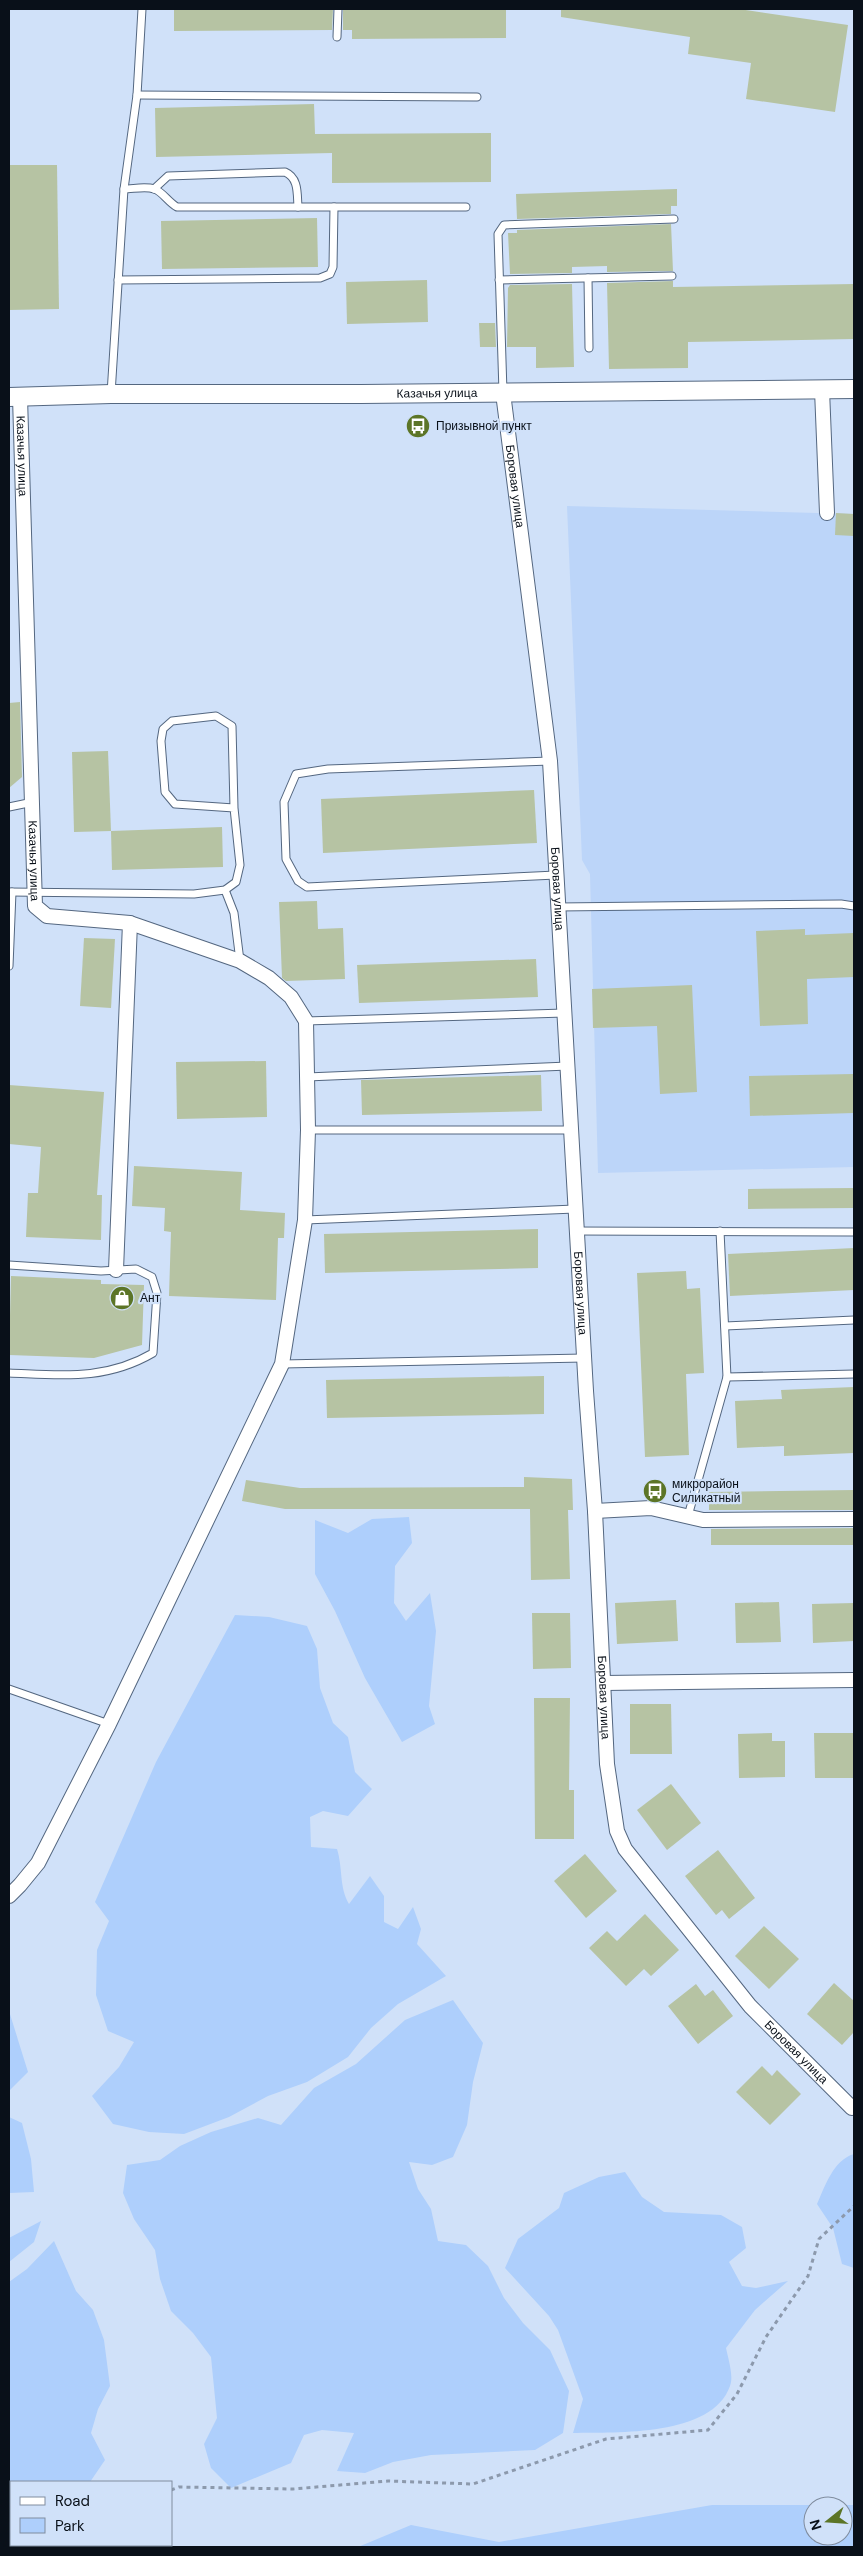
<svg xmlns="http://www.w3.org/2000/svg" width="863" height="2556" font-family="'DM Sans',sans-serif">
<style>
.built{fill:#bcd5f9}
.green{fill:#aecffc;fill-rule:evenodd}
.building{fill:#b6c3a3}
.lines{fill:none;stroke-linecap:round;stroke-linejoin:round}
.service-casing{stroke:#546780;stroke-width:9}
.minor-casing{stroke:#546780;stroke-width:16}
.tertiary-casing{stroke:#546780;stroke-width:20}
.path{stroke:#8c99ac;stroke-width:3;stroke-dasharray:4 4;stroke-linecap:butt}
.service{stroke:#fff;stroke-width:7}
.minor{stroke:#fff;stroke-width:14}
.tertiary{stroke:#fff;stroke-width:18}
.labels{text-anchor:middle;stroke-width:4.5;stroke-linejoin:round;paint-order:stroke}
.street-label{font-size:12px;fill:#091019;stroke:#d0e1f9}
.poi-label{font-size:12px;fill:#091019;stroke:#d0e1f9;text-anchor:start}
</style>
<rect width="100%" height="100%" fill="#d0e1f9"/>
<polygon class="built" points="567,506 854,514 854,1167 598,1173 590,874 582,860"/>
<g class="green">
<polygon points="409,1517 412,1543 395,1566 394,1603 406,1621 430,1593 436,1631 429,1706 435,1724 402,1742 365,1678 335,1611 315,1574 315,1520 348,1533 372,1519"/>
<path d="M 235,1615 L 269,1617 L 307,1626 L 317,1649 L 320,1688 L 333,1723 L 348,1737 L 355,1772 L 372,1789 L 348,1816 L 323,1811 L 310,1817 L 311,1847 L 337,1849 C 343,1868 339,1887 349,1904 L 370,1876 L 384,1896 L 384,1922 L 398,1929 L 413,1907 L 421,1929 L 417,1944 L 446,1976 L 398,2004 L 371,2028 L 348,2057 L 307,2082 L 268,2096 L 229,2117 L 184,2134 L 149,2132 L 113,2124 L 92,2096 L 119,2067 L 134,2042 L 108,2031 L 96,1995 L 97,1950 L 109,1921 L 95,1902 L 156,1762 Z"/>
<polygon points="453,2000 483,2043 473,2082 467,2125 453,2157 432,2165 409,2162 418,2189 431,2209 438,2241 466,2245 488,2266 504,2298 523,2323 550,2350 569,2391 563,2433 535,2450 431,2455 393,2462 365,2473 337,2471 354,2433 322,2430 304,2435 291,2463 231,2488 211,2468 204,2444 217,2418 211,2357 193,2333 171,2311 160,2279 155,2250 134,2219 123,2193 127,2165 160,2160 180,2146 211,2132 258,2118 281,2125 314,2088 356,2064 405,2020"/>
<polygon points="9,2011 28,2072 9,2091"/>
<polygon points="9,2117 22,2123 31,2159 34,2192 9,2193"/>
<path d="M 854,2154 L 854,2268 L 842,2264 L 833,2228 L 817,2204 C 825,2187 833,2160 854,2154 Z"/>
<path d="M 625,2172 L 642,2197 L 664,2212 L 721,2215 L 742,2227 L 746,2248 L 729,2262 L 742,2286 L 756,2288 L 788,2281 L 755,2310 L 726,2348 C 728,2358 734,2376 730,2386 C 712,2437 617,2432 573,2433 L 583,2399 L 558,2330 L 549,2316 L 505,2268 L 518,2239 L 559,2208 L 564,2193 L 599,2177 Z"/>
<polygon points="41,2221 34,2242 9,2262 9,2238"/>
<polygon points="54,2241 76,2291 93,2310 104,2340 110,2386 98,2409 91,2433 105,2460 90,2482 11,2482 11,2514 9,2514 9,2282 27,2269"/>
<path d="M 712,2505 L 854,2505 L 854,2547 L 358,2547 L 411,2525 L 499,2542 ZM 813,2506 L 843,2506 L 843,2536 L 813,2536 Z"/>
</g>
<g class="building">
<polygon points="174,9 333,9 332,30 174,31"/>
<polygon points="343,9 506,9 506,38 352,39 352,30 343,30"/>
<polygon points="561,9 739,9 848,25 835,112 746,99 751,63 688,54 690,37 561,17"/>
<polygon points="314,104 315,134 491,133 491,182 332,183 332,153 156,157 155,108"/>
<polygon points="9,165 57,165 59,309 9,310"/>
<polygon points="677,189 677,206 671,206 671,214 517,219 516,194"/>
<polygon points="317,218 318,267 162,269 161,221"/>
<polygon points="671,224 673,271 607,272 607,266 572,267 572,273 510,274 508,233 517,233 517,230"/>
<polygon points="427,280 428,322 347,324 346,282"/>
<polygon points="673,281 673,287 854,284 854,339 688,342 688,368 609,369 607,283"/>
<polygon points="572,284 574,367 536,368 536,347 507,347 508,288 510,285"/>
<polygon points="479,323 495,323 496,347 480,347"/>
<polygon points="836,513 854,514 854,536 835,535"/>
<polygon points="20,702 22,777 9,788 9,703"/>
<polygon points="108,751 111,831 74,832 72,752"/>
<polygon points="534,790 537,843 323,853 321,799"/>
<polygon points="222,827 223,867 112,870 111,831"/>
<polygon points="317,901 318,929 343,928 345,979 286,981 282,978 279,902"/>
<polygon points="805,929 805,935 854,933 854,977 807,979 808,1024 760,1026 756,931"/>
<polygon points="84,938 115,939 111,1008 80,1006"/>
<polygon points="536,959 538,997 359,1003 357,965"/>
<polygon points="692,985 697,1092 660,1094 657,1026 593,1028 592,989"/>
<polygon points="266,1061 267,1117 177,1119 176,1062"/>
<polygon points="853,1074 854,1113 750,1116 749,1076"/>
<polygon points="541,1075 542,1111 362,1115 361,1080"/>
<polygon points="9,1085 104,1092 97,1195 102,1195 101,1240 26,1237 28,1193 38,1193 41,1147 9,1144"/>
<polygon points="134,1166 242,1172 240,1210 285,1213 284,1238 278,1238 276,1300 169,1296 171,1232 164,1231 165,1208 132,1206"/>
<polygon points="854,1188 854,1208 748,1209 748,1189"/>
<polygon points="538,1229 538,1268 325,1273 324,1234"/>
<polygon points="854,1248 854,1290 730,1296 728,1254"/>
<polygon points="686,1271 687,1289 700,1288 704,1373 686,1374 689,1455 645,1457 637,1273"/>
<polygon points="11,1276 101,1280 101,1284 144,1285 142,1345 94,1358 9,1355"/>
<polygon points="544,1376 544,1414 327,1418 326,1380"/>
<polygon points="854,1387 854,1453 784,1456 784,1446 737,1448 735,1401 782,1399 781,1390"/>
<polygon points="524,1477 572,1479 573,1510 568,1510 570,1579 531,1580 530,1509 285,1509 242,1501 246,1480 300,1488 524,1487"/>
<polygon points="854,1490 854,1510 709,1510 709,1492"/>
<polygon points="854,1528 854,1545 711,1545 711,1529"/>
<polygon points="676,1600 678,1641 617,1644 615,1603"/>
<polygon points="779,1602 781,1642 736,1643 735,1603"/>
<polygon points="854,1603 854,1641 813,1643 812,1604"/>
<polygon points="532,1613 570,1613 571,1668 533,1669"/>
<polygon points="534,1698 570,1698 569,1790 574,1790 574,1839 535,1839"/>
<polygon points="630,1704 671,1704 672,1754 630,1754"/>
<polygon points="772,1733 772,1741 785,1741 785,1777 739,1778 738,1734"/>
<polygon points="814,1733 854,1733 854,1778 815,1778"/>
<polygon points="671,1784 701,1823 667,1850 637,1810"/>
<polygon points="718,1850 755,1898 729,1919 722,1910 716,1915 685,1876"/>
<polygon points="585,1854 617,1891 586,1918 554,1881"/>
<polygon points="645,1914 679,1950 651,1976 644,1969 626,1986 589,1948 607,1931 617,1941"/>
<polygon points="764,1926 799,1959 769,1989 735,1956"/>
<polygon points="834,1983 854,2001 854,2032 842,2045 807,2014"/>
<polygon points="696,1984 705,1996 713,1990 733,2016 698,2044 668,2006"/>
<polygon points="762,2066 772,2076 777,2070 801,2094 770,2125 736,2092"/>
</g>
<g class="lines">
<g class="service-casing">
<g id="service">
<polyline points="337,37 338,9"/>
<polyline points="137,95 477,97"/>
<path d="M 124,189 C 133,189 146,186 154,189 C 162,191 168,202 177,207 L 466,207"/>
<path d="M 154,189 L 168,176 L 285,172 C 299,178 297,194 298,207"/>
<polyline points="588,278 589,348"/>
<polyline points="118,280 320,278 330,274 333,267 334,207"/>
<polyline points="499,280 672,276"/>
<polyline points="503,392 498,234 504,225 674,219"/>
<polyline points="111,394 124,189 137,95 142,9"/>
<polyline points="550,761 328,769 296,774 284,802 286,859 298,881 307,887 556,875"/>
<polyline points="9,807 33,802"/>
<polyline points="225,890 234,913 240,961"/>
<polyline points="9,892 194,894 225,890 236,882 240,865 234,808 232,726 216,716 172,721 163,729 161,741 165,792 175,804 234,808"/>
<polyline points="558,907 841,904 854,906"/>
<polyline points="9,966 12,892"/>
<polyline points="306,1021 564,1013"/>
<polyline points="307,1077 568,1066"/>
<polyline points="308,1130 571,1130"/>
<polyline points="305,1220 575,1209"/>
<polyline points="576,1231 854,1232"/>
<polyline points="720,1231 727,1377 854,1374"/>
<path d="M 9,1265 L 101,1271 L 136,1269 L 152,1277 L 157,1293 L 153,1353 C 105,1381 61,1375 9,1373"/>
<polyline points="725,1326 854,1320"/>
<polyline points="282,1364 584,1358"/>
<polyline points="688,1516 727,1377"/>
<polyline points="9,1689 109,1724"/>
</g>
</g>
<g class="minor-casing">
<g id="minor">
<polyline points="822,390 827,513"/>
<path id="s1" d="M 503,393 L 550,761 L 586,1391 L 595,1511 L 607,1764 L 617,1831 L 625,1849 L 750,2006 L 852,2108"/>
<path id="s2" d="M 20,397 L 35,906 L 47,916 L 130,923 L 116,1270"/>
<polyline points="595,1511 651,1508 703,1520 854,1519"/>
<polyline points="604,1683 854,1680"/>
<polyline points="9,1896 20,1885 38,1863 109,1724 282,1364 305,1220 308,1130 306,1021 291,997 269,978 240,961 130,923"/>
</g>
</g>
<g class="tertiary-casing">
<g id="tertiary">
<path id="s3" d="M 9,397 L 111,394 L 361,394 L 854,389"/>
</g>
</g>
<g class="path">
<polyline points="171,2490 179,2487 293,2489 388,2481 473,2484 606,2439 708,2430 737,2394 766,2337 808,2276 819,2239 854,2206"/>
<polyline points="9,2526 11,2525"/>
</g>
<use href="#service" class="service"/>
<use href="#minor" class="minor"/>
<use href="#tertiary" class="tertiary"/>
</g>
<defs>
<g id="bus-disc" transform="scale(1.25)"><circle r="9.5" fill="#5c7527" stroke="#d0e1f9"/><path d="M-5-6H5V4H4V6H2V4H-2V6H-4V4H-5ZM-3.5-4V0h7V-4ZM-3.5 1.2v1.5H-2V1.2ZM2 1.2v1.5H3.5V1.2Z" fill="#fff"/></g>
<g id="shop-disc" transform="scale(1.25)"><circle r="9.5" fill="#5c7527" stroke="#d0e1f9"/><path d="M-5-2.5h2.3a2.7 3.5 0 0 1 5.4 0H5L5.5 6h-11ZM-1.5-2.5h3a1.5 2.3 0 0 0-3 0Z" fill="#fff"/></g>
</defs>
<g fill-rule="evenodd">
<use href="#bus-disc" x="418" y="426"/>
<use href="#shop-disc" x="122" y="1298"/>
<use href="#bus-disc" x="655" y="1491"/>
</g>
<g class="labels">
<g class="street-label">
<text dy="4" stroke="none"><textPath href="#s3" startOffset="428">Казачья улица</textPath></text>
<text dy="4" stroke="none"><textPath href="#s2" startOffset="59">Казачья улица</textPath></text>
<text dy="4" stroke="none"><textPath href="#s1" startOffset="94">Боровая улица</textPath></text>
<text dy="4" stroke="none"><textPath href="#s2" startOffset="464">Казачья улица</textPath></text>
<text dy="4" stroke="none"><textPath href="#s1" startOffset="499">Боровая улица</textPath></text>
<text dy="4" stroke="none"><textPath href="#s1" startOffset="904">Боровая улица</textPath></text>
<text dy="4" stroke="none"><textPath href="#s1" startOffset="1309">Боровая улица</textPath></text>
<text dy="4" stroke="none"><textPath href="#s1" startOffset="1729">Боровая улица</textPath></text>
</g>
<g class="poi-label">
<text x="436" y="430">Призывной пункт</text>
<text x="140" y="1302">Ант</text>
<text x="672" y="1488">микрорайон<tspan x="672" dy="14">Силикатный</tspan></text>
</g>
</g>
<rect width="863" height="2556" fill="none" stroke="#091019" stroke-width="20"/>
<rect x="10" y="2481" width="162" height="65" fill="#d0e1f9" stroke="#808d9f"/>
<rect x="20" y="2497" width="25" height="8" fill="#ffffff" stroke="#808d9f"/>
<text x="55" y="2506" font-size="15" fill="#091019">Road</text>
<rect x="20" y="2518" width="25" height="15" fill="#aecffc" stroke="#808d9f"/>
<text x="55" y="2531" font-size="15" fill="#091019">Park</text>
<g transform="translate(828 2521) rotate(253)"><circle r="24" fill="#d0e1f9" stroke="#808d9f"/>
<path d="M0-4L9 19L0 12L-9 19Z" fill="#5c7527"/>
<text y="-8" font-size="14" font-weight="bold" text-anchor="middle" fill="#091019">N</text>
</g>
</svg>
